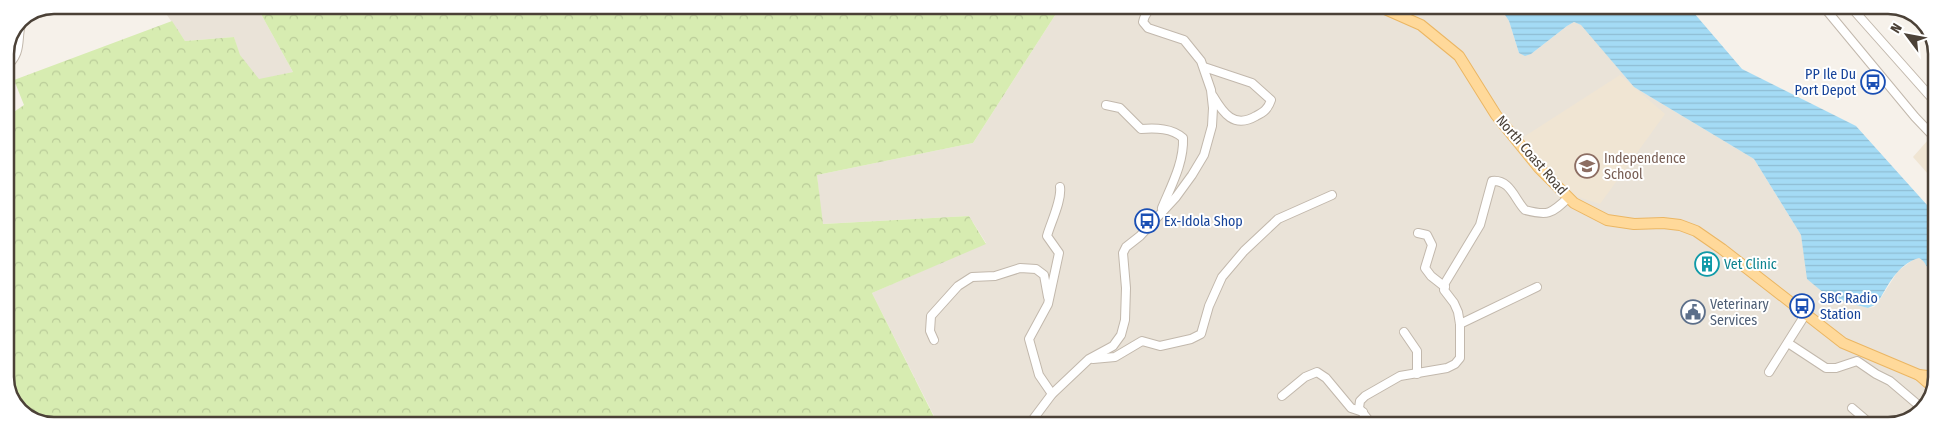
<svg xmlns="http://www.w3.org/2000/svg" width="1942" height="431" font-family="'Fira Sans Condensed',sans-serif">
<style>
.residential{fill:#eae3d8}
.education{fill:#f0e5d3}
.forest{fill:url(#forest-crowns)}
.water{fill:url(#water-rules)}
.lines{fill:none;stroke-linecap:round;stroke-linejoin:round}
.minor-casing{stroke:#c2b8ac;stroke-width:10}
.major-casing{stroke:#ebb663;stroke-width:12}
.minor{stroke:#fff;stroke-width:8}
.major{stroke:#ffd99a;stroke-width:10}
.labels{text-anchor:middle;stroke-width:4;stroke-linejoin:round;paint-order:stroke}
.transit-label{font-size:14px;fill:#164399;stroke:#fff;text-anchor:start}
.street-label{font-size:14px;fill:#4b4137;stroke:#fff}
.education-label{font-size:14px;fill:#785e54;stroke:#fff;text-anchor:start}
.culture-label{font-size:14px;fill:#0d838f;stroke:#fff;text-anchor:start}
.service-label{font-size:14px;fill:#4e5e75;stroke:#fff;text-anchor:start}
.rim{fill:none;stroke:#4b4137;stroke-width:2.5}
</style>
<defs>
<pattern id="forest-crowns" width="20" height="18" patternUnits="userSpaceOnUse" patternTransform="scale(1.25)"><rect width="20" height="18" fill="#d7ecb1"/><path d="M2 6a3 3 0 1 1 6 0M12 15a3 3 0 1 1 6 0" fill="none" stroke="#bacc99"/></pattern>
<pattern id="water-rules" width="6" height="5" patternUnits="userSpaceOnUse" patternTransform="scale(1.25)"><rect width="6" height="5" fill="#a4dbf5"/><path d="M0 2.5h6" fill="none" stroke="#8fbdd3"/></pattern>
</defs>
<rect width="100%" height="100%" fill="#f6f1ea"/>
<g class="residential">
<polygon points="160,5 256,5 293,72 259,80 239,55 234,37 185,41"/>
<polygon points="1061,6 1499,6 1509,21 1519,53 1531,54 1567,26 1574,22 1582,25 1634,87 1754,159 1801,235 1808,279 1825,294 1837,300 1868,308 1874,307 1877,304 1898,271 1914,259 1919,258 1925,262 1930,276 1936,284 1936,387 1920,414 1888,426 926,425 935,418 872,293 986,243 969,216 822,224 817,175 973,143"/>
</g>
<g class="education">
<polygon points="1620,75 1665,114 1600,204 1569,194 1522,138"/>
<polygon points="1928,140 1936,147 1936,183 1913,157"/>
</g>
<polygon class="forest" points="256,5 796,5 812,8 818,5 1061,6 973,143 817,175 823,224 969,216 986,244 872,293 935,419 926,425 44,425 17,409 5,383 5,118 24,105 14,80 172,21 185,41 234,37 240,55 259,79 293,72"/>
<path class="water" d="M 1499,6 L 1688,6 L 1742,69 L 1856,126 L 1936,215 L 1936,284 C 1928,276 1929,263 1919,258 C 1897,264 1888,286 1877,304 L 1868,308 L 1837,300 L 1825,294 L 1807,279 L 1801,235 L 1754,159 L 1634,87 L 1581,25 L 1574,22 L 1567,26 L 1531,54 L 1525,56 L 1519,53 L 1509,21 Z"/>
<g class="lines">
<g class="minor-casing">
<g id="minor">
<polyline points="1823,6 1915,117 1936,139"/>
<polyline points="1850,6 1937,104"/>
<polyline points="29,15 73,5"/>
<path d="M 5,67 C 28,51 11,28 28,16"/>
<path d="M 1204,67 L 1252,83 L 1271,100 C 1268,109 1264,112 1256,116 C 1234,129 1223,113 1213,96"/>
<path d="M 1106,105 L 1120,108 L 1141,129 C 1156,128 1172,128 1183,138 C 1184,163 1171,186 1162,208"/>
<polyline points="1418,233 1427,235 1432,245 1425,268 1431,276 1445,287"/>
<polyline points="1460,324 1537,287"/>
<polyline points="1404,332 1417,351 1417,374"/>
<polyline points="934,340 930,331 931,316 958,286 972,277 995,276 1020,268 1036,269 1044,275 1048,297"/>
<polyline points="1788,343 1826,368 1836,368 1857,361 1876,374 1890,381 1923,409"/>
<polyline points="1093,359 1115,357 1142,341 1160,346 1191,339 1201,334 1209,306 1222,277 1244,251 1278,219 1332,195"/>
<polyline points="1769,372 1805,315"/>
<path d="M 1052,394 L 1039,375 L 1029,339 L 1048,304 L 1059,253 L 1047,236 C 1051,222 1062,200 1060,187"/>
<polyline points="1282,396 1305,377 1317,372 1326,378 1351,408 1363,412"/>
<polyline points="1852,408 1873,426"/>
<path d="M 1028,426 L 1052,394 L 1089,359 L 1113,346 L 1121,335 L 1125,320 L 1126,288 L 1123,253 L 1126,247 L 1140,236 L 1176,197 L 1192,175 L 1204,155 L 1212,126 L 1213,108 L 1211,90 L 1201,61 L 1184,40 L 1148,28 L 1143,22 C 1145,13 1149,9 1157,6"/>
<path d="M 1375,426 L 1370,422 L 1359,408 L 1360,401 L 1365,396 L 1400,376 L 1447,368 L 1455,364 L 1460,358 L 1460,324 L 1458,312 L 1454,303 L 1444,290 L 1445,283 L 1480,225 L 1492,181 C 1510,179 1515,200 1525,210 C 1548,216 1551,214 1568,198"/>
<polyline points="1832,426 1841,424 1867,426"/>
</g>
</g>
<g class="major-casing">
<g id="major">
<polyline points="1378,6 1421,25 1459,56 1496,115 1539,168 1574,203 1607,220 1634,224 1663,223 1680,225 1696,231 1722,249 1843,343 1919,375 1936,377"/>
<polyline points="1919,375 1935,389"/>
</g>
</g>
<use href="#minor" class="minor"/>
<use href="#major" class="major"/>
</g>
<defs>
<g id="bus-ring" transform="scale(1.25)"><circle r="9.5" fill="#fff" stroke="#1a4fb4" stroke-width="1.5"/><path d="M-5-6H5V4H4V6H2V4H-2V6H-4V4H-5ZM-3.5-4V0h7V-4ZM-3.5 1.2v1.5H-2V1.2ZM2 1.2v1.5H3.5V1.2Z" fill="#1a4fb4"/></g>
<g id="school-ring" transform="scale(1.25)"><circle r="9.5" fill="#fff" stroke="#8d6e63" stroke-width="1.5"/><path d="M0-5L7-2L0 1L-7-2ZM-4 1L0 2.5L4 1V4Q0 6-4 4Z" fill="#8d6e63"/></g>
<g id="building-ring" transform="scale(1.25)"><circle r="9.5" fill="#fff" stroke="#0f9aa8" stroke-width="1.5"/><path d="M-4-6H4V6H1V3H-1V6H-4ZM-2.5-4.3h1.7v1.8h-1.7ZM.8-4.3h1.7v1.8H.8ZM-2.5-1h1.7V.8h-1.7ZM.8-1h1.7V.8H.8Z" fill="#0f9aa8"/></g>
<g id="civic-ring" transform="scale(1.25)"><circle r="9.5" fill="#fff" stroke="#5c6f8a" stroke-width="1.5"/><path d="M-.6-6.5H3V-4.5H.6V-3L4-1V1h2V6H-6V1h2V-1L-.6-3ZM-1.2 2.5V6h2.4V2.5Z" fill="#5c6f8a"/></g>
</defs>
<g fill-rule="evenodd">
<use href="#bus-ring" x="1873" y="82"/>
<use href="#school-ring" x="1587" y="166"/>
<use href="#bus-ring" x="1147" y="221"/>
<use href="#building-ring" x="1707" y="264"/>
<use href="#bus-ring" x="1802" y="306"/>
<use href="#civic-ring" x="1693" y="312"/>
</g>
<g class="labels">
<g class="transit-label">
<text x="1856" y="79" text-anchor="end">PP Ile Du<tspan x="1856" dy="16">Port Depot</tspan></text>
<text x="1164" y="226">Ex-Idola Shop</text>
<text x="1820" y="303">SBC Radio<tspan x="1820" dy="16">Station</tspan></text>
</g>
<g class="street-label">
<text transform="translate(1532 155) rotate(49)" y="5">North Coast Road</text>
</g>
<g class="education-label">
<text x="1604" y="163">Independence<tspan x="1604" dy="16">School</tspan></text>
</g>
<g class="culture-label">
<text x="1724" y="269">Vet Clinic</text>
</g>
<g class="service-label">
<text x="1710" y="309">Veterinary<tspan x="1710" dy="16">Services</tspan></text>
</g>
</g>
<path d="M0 0H1942V431H0ZM54 14H1888A40 40 0 0 1 1928 54V377A40 40 0 0 1 1888 417H54A40 40 0 0 1 14 377V54A40 40 0 0 1 54 14Z" fill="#fff" fill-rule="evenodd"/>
<path class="rim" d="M54 14H1888A40 40 0 0 1 1928 54V377A40 40 0 0 1 1888 417H54A40 40 0 0 1 14 377V54A40 40 0 0 1 54 14Z"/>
<g transform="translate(1907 35) rotate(302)" stroke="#ffffff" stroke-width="4" paint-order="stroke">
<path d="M0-4L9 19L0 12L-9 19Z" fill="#4b4137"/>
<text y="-8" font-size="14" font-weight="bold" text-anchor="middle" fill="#4b4137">N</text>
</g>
</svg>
